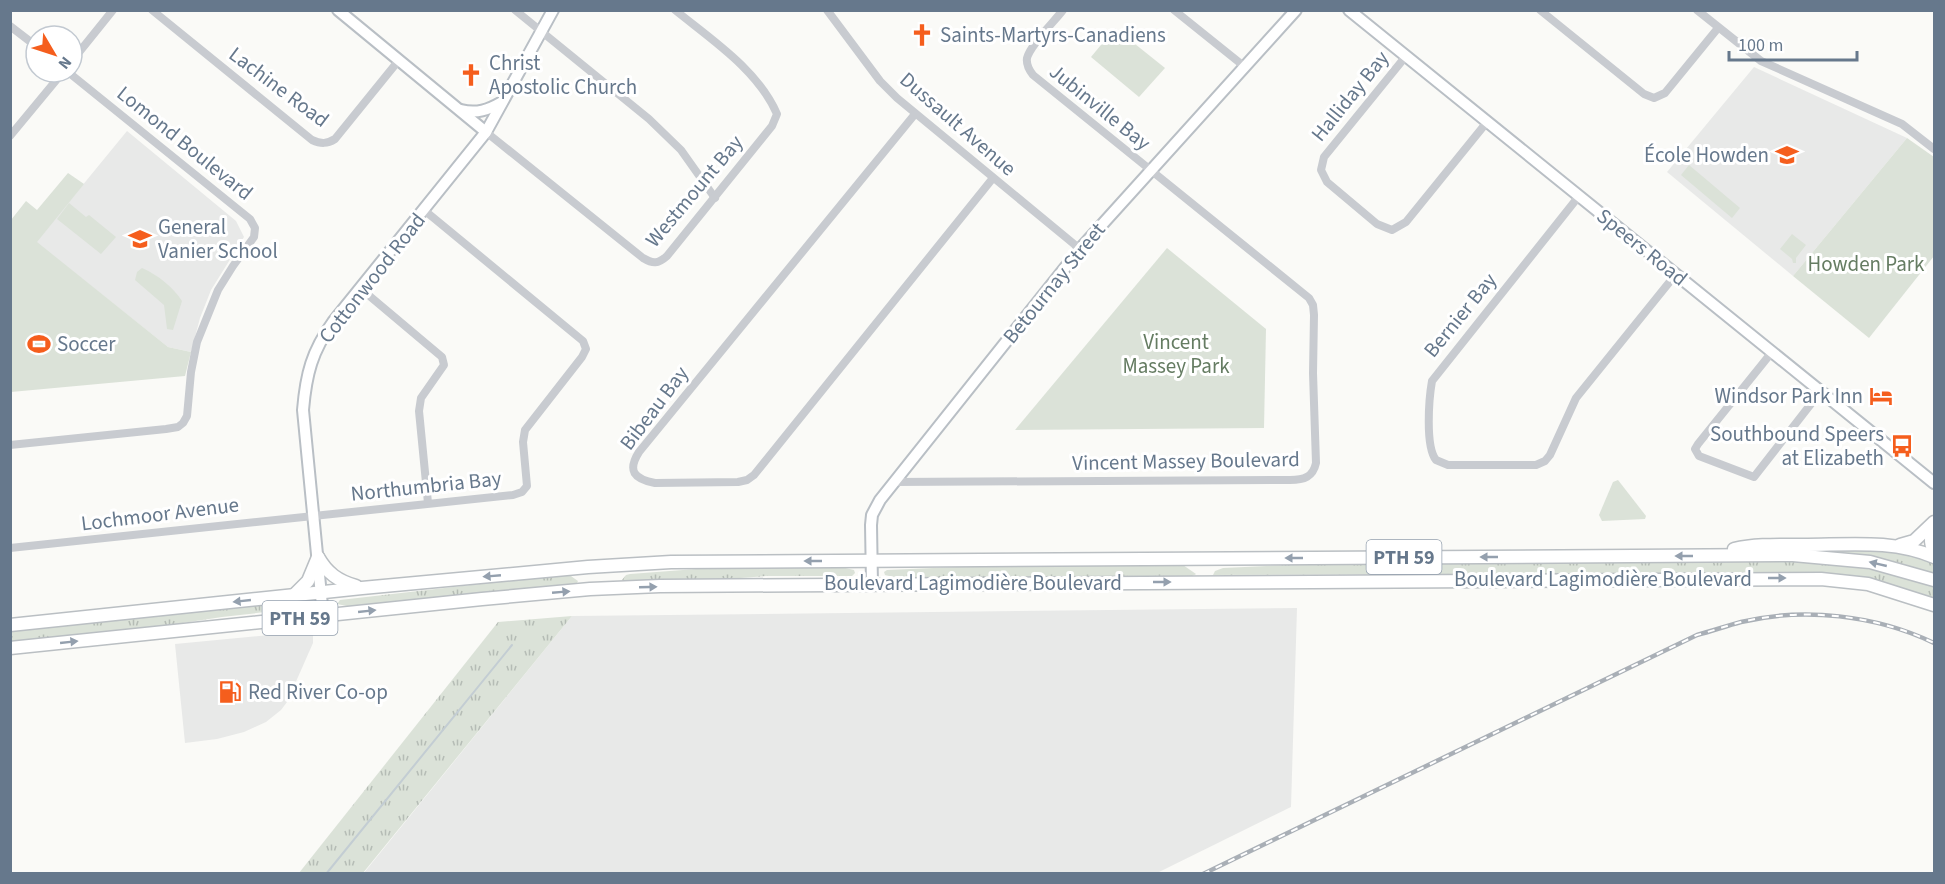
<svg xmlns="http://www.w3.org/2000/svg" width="1945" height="884" font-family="'Source Sans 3',sans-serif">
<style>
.built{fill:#e8e9e8}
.grass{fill:url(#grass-tufts)}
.park{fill:#dbe2d8}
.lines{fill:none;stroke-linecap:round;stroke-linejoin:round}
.stream{stroke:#c3cdd3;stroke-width:2}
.secondary-casing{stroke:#b9bfc5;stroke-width:14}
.primary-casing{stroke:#babfc3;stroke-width:15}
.street{stroke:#c8cbd0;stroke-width:8}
.secondary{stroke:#fff;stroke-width:10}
.primary{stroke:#fff;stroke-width:12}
.rail-casing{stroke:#a9afb6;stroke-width:4.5}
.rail{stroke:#fff;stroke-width:2;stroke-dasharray:7;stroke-linecap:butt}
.oneway{fill:#94a0ae}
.labels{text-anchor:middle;stroke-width:6;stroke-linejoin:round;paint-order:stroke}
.shield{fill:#fff;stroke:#94a0ae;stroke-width:1.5}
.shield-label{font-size:20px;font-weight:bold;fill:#66788c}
.poi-label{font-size:21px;fill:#66788c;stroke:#fff;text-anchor:start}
.street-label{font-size:21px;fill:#66788c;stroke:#fff}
.park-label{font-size:21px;fill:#657c62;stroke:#fff}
</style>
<defs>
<pattern id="grass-tufts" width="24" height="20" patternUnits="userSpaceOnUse" patternTransform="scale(1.5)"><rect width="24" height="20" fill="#dbe2d8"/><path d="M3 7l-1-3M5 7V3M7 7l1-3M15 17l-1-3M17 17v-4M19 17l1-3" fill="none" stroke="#b5bcb5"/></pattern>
</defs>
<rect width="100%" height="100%" fill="#fafaf7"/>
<g class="built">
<polygon points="1754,67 1907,138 1793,276 1667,172"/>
<polygon points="127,131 236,221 244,237 211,290 200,318 191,352 168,347 36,242"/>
<polygon points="1297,608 1291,807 1157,873 363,874 572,616"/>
<polygon points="313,631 313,643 287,702 281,710 266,722 244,732 217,739 185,743 175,644"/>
</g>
<g class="grass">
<path d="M 1887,549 L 1934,561 L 1934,575 C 1893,559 1850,552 1806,550 Z"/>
<path d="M 1783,561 C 1835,562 1885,569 1934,586 L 1934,600 C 1889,579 1835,575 1786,573 L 1213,575 L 1215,571 L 1223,568 L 1329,563 Z"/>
<polygon points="1003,565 1183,565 1196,574 1190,577 901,579 885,575 884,572 887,570"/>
<polygon points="736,566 837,566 854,570 855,573 852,576 766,576 713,580 624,582 622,580 626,575 630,574"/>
<polygon points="568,574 578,581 576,585 352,607 337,604 340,600"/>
<polygon points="297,600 309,604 310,607 222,617 143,629 11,643 10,630"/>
<polygon points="572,616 363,873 299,873 498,622"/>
</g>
<g class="park">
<polygon points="1115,28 1165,68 1139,97 1091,57"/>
<polygon points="1907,138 1934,157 1934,256 1869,338 1793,276"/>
<polygon points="1689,165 1740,208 1732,218 1681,175"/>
<polygon points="68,173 84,184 37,242 168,347 191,352 185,376 11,392 11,220 26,201 37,210"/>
<polygon points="69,203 86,217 89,215 116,237 101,254 57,219"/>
<polygon points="1792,234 1806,245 1796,258 1796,263 1793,263 1792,259 1780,249"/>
<polygon points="1167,248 1266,329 1264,428 1015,430"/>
<path d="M 142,268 C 158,275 173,287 182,301 L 173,330 L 167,329 L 164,305 L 135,280 L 137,272 Z"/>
<polygon points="1618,480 1646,516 1645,519 1602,521 1599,515 1613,482"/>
</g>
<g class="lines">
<polyline class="stream" points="326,874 512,645"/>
<g class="secondary-casing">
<g id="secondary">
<polyline points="338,10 486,132"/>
<polyline points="1349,10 1934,483"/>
<path d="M 461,110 C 477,114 488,110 502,102"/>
<polyline points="872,584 871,525 872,515 880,500 1080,249 1296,10"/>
<path d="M 323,616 L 303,410 C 306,374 312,351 333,322 L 486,132 L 553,10"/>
</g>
</g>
<g class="primary-casing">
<g id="primary">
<path d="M 1934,523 C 1931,534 1929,542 1934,551"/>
<polyline points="1900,545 1914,541 1934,522"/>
<path d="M 1734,549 C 1755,544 1780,545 1803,545 C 1847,545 1893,539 1934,557"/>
<path d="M 318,557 C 327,573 338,581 356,586"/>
<polyline points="294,595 308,581 318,557"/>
<polyline points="10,625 362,588 588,567 671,562 1793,555 1870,562 1934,580"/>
<polyline points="10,648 482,599 590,589 660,586 1821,579 1868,584 1934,605"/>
</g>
</g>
<g class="street">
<path d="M 152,10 L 312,140 C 321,144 327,144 335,139 L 399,60"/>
<polyline points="515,10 649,119 681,150 715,198"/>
<polyline points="827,10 880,81 897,98 1080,249"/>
<polyline points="1174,10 1245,67"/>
<polyline points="1540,10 1644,94 1654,98 1665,93 1718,28"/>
<polyline points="1697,10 1761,61 1902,124 1934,149"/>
<polyline points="10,26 36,46"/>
<polyline points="1406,56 1324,157 1321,170 1327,182 1377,224 1392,230 1406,222 1487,122"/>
<polyline points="72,61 113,10"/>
<path d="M 915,114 L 639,452 C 627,471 634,479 655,483 L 738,482 L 747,480 L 754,475 L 993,178"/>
<path d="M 486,132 L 643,258 C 653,264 658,264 667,256 L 772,126 L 777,114 C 758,70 712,40 675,10"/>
<polyline points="10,136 63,72"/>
<path d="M 1579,196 L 1432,381 C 1429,398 1425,446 1436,460 L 1448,465 L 1536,465 L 1545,461 L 1550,455 L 1576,398 L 1676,274"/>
<polyline points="360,288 442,357 444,365 421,398 419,411 428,503"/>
<polyline points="1772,352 1698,444 1695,449 1699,456 1754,477 1821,391"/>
<polyline points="10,445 166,429 178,427 183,423 187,416 191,372 197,342 218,290 233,266 254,237 255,228 250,219 68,72"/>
<path d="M 894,482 L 1290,480 C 1304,480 1313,477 1316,463 L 1313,373 L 1314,315 L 1313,305 L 1309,298 L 1033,75 C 1029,70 1026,65 1027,58 C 1031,44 1054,22 1063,10"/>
<polyline points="10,548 513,495 522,492 527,486 523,442 525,430 582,357 586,349 583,341 424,210"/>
</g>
<use href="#secondary" class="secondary"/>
<use href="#primary" class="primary"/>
<g class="rail-casing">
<path id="rail" d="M 1203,874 L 1697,635 C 1712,631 1726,626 1741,622 C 1804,607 1876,615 1934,643"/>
</g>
<use href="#rail" class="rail"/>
</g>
<defs><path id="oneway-solid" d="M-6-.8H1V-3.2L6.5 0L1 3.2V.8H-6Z" transform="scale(1.5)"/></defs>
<g class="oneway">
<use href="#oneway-solid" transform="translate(1684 556) rotate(180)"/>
<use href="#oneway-solid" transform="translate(1489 557) rotate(180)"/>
<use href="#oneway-solid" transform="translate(1294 558) rotate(180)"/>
<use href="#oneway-solid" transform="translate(813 561) rotate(180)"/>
<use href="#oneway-solid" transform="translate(1878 564) rotate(-167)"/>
<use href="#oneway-solid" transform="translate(492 576) rotate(175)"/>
<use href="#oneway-solid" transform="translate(1777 578)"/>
<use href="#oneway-solid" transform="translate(1162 582)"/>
<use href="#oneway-solid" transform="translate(648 587) rotate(-2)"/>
<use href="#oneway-solid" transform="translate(561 592) rotate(-5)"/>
<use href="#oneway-solid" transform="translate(242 601) rotate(174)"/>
<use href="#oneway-solid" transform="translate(367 611) rotate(-6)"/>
<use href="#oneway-solid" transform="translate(69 642) rotate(-6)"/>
</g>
<defs>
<g id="church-bare" transform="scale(1.8)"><path d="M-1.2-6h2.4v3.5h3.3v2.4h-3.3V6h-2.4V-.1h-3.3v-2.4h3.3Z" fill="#f55e1d" stroke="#fff" stroke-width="2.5" paint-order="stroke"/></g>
<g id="school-bare" transform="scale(1.8)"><path d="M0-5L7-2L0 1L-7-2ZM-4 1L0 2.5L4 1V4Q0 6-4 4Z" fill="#f55e1d" stroke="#fff" stroke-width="2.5" paint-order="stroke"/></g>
<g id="stadium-bare" transform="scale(1.8)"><path d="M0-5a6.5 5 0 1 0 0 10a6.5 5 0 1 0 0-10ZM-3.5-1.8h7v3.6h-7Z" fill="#f55e1d" stroke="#fff" stroke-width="2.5" paint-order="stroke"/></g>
<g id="hotel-bare" transform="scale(1.8)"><path d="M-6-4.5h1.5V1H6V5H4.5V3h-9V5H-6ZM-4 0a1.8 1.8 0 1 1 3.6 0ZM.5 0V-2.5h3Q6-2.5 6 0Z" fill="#f55e1d" stroke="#fff" stroke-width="2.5" paint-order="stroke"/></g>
<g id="bus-bare" transform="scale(1.8)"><path d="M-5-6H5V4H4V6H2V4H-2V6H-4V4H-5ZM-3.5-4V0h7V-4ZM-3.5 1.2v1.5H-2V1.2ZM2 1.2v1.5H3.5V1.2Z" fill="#f55e1d" stroke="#fff" stroke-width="2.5" paint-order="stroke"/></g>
<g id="fuel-bare" transform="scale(1.8)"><path d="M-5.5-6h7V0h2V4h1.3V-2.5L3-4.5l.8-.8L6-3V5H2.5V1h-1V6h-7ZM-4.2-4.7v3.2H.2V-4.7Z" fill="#f55e1d" stroke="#fff" stroke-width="2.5" paint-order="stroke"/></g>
</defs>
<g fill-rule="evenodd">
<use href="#church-bare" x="922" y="35"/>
<use href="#church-bare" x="471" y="75"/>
<use href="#school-bare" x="1787" y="155"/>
<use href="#school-bare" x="140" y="239"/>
<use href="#stadium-bare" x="39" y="344"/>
<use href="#hotel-bare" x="1881" y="396"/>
<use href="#bus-bare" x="1902" y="446"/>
<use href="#fuel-bare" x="230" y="692"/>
</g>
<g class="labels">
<g class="shield">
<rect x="1366.5" y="540" width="75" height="34" rx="4.5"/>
<rect x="262.5" y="601" width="75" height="34" rx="4.5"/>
</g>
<g class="shield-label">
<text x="1404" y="564">PTH 59</text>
<text x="300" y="625">PTH 59</text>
</g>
<g class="poi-label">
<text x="940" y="42">Saints-Martyrs-Canadiens</text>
<text x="489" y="70">Christ<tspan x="489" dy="24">Apostolic Church</tspan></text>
<text x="1769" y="162" text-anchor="end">École Howden</text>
<text x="158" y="234">General<tspan x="158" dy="24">Vanier School</tspan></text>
<text x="57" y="351">Soccer</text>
<text x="1863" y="403" text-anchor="end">Windsor Park Inn</text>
<text x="1884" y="441" text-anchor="end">Southbound Speers<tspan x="1884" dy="24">at Elizabeth</tspan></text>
<text x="248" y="699">Red River Co-op</text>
</g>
<g class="street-label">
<text transform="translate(279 87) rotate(37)" y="7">Lachine Road</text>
<text transform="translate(1350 96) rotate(-51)" y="7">Halliday Bay</text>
<text transform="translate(1100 107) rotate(39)" y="7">Jubinville Bay</text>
<text transform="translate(958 124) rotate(41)" y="7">Dussault Avenue</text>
<text transform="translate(185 143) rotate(39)" y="7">Lomond Boulevard</text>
<text transform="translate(694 191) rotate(-50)" y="7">Westmount Bay</text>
<text transform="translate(1642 247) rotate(39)" y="7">Speers Road</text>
<text transform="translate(372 278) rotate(-52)" y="7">Cottonwood Road</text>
<text transform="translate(1054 283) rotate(-51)" y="7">Betournay Street</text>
<text transform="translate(1460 315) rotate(-51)" y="7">Bernier Bay</text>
<text transform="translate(654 408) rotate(-53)" y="7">Bibeau Bay</text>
<text transform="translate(1186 461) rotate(-1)" y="7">Vincent Massey Boulevard</text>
<text transform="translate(426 486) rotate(-6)" y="7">Northumbria Bay</text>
<text transform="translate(160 514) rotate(-7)" y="7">Lochmoor Avenue</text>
<text x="1603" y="586">Boulevard Lagimodière Boulevard</text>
<text x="973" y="590">Boulevard Lagimodière Boulevard</text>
</g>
<g class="park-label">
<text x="1866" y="271">Howden Park</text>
<text x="1176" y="349">Vincent<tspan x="1176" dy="24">Massey Park</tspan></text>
</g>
</g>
<rect width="1945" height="884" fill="none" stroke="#66788c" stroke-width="24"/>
<g transform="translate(54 54) rotate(129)"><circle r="28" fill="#ffffff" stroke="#c2c9d1" stroke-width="1.5"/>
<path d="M0-4.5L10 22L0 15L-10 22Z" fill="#f55e1d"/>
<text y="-9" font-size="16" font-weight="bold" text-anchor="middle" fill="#66788c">N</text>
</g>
<path d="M1729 51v9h128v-9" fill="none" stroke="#66788c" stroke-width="3"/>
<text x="1738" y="51" font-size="18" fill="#66788c" stroke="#ffffff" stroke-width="4.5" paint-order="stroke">100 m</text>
</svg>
